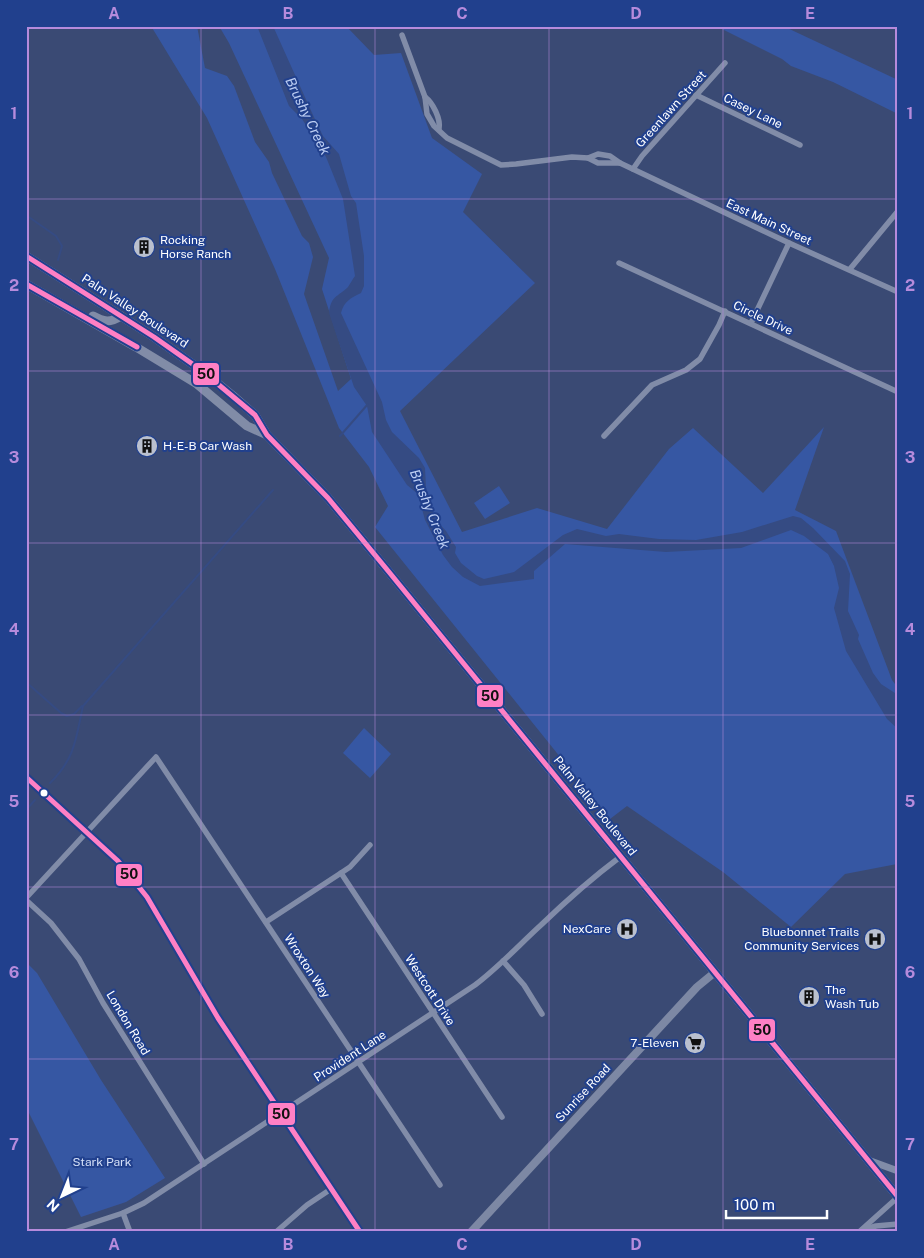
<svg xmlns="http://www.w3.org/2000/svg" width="924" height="1258" font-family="'Public Sans',sans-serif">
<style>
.green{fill:#3657a3}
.water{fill:#354b83}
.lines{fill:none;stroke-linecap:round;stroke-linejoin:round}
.stream{stroke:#354b83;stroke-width:2}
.minor{stroke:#818ca8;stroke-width:5.5}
.tertiary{stroke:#818ca8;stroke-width:7}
.secondary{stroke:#7d88a4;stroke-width:8}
.trunk{stroke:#818ca7;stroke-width:9}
.bus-1-casing{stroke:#21408d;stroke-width:9}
.bus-1{stroke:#ff80c5;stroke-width:5}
.grid{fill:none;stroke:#b68bdc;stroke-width:1;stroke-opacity:0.55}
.bus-dot{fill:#fff;stroke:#21408d;stroke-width:2}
.labels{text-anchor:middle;stroke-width:4;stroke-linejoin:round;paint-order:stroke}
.street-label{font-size:12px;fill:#fff;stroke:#21408d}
.poi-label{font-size:12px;fill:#fff;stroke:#21408d;text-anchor:start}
.park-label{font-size:12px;fill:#d5e0f8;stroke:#21408d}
.water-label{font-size:14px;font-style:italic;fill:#bccdf3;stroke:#21408d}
.line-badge{stroke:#21408d;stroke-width:2}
.pale-badge-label{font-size:14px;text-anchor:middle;font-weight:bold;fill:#111}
.neatline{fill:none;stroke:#b68bdc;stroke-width:2}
.grid-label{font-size:16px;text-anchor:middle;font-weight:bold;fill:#b68bdc}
</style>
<rect width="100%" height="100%" fill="#3a4a74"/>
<g class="green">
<polygon points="151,26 197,26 205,68 227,76 234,86 255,142 269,162 272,173 302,236 309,243 313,257 304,294 338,391 351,379 322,289 329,258 229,43 219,26 346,26 374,55 401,53 432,138 482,174 463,212 535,283 400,411 462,532 537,508 607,529 669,449 693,428 763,493 824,427 795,510 836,531 892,680 898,688 897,864 845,874 791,927 723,872 627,806 610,819 375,527 388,506 369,467 339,428 275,269 207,118"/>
<polygon points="716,26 783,26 898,80 898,114 833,82 791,66 782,59"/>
<polygon points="499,486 510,503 485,519 474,503"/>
<polygon points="364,728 391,754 370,778 343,753"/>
<polygon points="26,962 37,973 101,1080 165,1178 126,1202 81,1217 26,1107"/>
</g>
<path class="water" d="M 257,26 L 273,26 L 313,115 L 323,136 L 339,154 L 351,196 L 356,203 L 364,256 L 364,286 L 361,293 C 351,298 344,301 341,313 L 382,402 L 386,420 L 392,432 L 419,458 L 425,468 L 426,488 L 435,519 L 446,531 L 456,547 L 455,553 L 461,563 L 477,576 L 484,579 L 514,572 L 563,535 L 577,529 L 606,536 L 619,534 L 659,539 L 696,540 L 742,532 L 793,516 L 801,518 L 813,528 L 845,561 L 850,574 L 848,611 L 859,635 L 858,639 L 873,673 L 881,684 L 898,695 L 898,729 L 887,719 L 846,651 L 834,608 L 839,588 L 834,566 L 828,554 L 804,536 L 791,530 L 741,548 L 666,552 L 565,544 L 534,571 L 534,579 L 480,586 L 463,577 L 452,567 L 443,555 L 425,520 L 418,494 L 407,485 L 372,432 L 367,406 L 354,387 L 329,313 C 331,295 338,297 348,287 C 350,284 352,280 355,276 L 343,199 L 326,157 L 302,119 L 289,106 Z"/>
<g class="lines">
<g class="stream">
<polyline points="26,215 56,236 62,246 58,260"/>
<polyline points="340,436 368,404"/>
<polyline points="26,682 61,713 67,716 74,714 82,706"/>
<path d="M 50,783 C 75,759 76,738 83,706 L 273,490"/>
<polyline points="26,810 35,800"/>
</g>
<g class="minor">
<polyline points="402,35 425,97 427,114 434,126 447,138 501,165 516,164 572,157 588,158 598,154 610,156 620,163 789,243 898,292"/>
<polyline points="696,95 800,145"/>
<path d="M 425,97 C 433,103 441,119 439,129"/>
<polyline points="588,158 598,163 620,163"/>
<polyline points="633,169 642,156 725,63"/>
<polyline points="619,263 898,392"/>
<polyline points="850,269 898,211"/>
<polyline points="751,323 789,243"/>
<polyline points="604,436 652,385 686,370 700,359 719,325 725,311"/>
<polyline points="26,777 118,861 147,897 218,1018 310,1158 360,1232"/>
<polyline points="341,873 502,1117"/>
<polyline points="26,898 156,757 440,1185"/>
<polyline points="26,900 51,923 79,959 103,1003 204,1164"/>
<polyline points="266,922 341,873 350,867 370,845"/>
<polyline points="503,961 524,985 542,1014"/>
<polyline points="123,1213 130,1232"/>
<polyline points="862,1230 876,1226 898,1224"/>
<path d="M 65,1232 L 123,1213 L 144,1203 L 475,985 C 499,967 519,945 541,925 C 566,901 592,878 620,857"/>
<polyline points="276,1232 307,1205 331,1189"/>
<polyline points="859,1232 898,1197"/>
</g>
<polyline class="tertiary" points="868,1160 898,1171"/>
<polyline class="secondary" points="471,1232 697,987 714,973"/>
<g class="trunk">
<polyline points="26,256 154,337 201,370 233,396 255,415 267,435 328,498 389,572 898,1197"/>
<polyline points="26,284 136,347 197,384 247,426 267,435"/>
<path d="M 93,316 C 104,322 110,323 121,316"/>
</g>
<g class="bus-1-casing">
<g id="bus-1">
<polyline points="26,256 154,337 201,370 255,415 267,435 328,498 389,572 898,1197"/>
<polyline points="26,284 137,347"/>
<polyline points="26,777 118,861 147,897 218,1018 360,1232"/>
</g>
</g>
<use href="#bus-1" class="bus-1"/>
</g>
<path class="grid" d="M 201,26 L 201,1232M 375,26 L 375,1232M 549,26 L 549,1232M 723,26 L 723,1232M 26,199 L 898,199M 26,371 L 898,371M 26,543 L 898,543M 26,715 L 898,715M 26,887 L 898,887M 26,1059 L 898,1059"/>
<defs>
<g id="building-disc" transform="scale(1.125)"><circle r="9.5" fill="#bac0ce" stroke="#21408d"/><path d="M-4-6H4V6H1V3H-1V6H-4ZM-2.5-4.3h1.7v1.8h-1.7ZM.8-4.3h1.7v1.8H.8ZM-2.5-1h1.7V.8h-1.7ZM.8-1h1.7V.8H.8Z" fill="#111"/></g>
<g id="hospital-disc" transform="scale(1.125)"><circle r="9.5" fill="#bac0ce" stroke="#21408d"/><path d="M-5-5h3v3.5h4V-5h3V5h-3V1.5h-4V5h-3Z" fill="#111"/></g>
<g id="supermarket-disc" transform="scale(1.125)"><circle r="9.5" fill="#bac0ce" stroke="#21408d"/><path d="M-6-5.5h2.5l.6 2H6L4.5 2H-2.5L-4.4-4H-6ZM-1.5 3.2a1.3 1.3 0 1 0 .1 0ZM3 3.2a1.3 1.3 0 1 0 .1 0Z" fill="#111"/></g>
</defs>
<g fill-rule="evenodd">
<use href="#building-disc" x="144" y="247"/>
<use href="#building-disc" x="147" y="446"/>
<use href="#hospital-disc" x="627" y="929"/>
<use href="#hospital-disc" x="875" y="939"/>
<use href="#building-disc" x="809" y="997"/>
<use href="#supermarket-disc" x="695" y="1043"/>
</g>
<circle class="bus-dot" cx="44" cy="793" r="4.5"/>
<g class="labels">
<g class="street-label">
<text transform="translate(671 109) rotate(-48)" y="4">Greenlawn Street</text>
<text transform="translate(753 111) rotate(26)" y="4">Casey Lane</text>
<text transform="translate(769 222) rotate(25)" y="4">East Main Street</text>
<text transform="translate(135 311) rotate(33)" y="4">Palm Valley Boulevard</text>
<text transform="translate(763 318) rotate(25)" y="4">Circle Drive</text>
<text transform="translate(595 806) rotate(51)" y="4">Palm Valley Boulevard</text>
<text transform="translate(307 966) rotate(57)" y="4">Wroxton Way</text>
<text transform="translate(430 990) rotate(57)" y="4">Westcott Drive</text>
<text transform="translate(128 1023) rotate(59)" y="4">London Road</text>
<text transform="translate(350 1056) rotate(-33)" y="4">Provident Lane</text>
<text transform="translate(583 1093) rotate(-47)" y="4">Sunrise Road</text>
</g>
<g class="poi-label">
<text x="160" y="244">Rocking<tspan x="160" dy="14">Horse Ranch</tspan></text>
<text x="163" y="450">H-E-B Car Wash</text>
<text x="611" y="933" text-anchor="end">NexCare</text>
<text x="859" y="936" text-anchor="end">Bluebonnet Trails<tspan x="859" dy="14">Community Services</tspan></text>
<text x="825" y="994">The<tspan x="825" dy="14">Wash Tub</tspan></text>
<text x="679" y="1047" text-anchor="end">7-Eleven</text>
</g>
<g class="park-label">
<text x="102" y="1166">Stark Park</text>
</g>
<g class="water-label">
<text transform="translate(308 116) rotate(64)" y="5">Brushy Creek</text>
<text transform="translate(430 509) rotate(68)" y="5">Brushy Creek</text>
</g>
</g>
<g class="line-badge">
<rect x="192" y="362" width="28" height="24" rx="5" fill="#ff80c5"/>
<rect x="476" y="684" width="28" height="24" rx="5" fill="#ff80c5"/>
<rect x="115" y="863" width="28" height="24" rx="5" fill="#ff80c5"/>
<rect x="748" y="1018" width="28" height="24" rx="5" fill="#ff80c5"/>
<rect x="267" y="1102" width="29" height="24" rx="5" fill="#ff80c5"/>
</g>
<g class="pale-badge-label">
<text x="206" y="379">50</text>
<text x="490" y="701">50</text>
<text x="129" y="879">50</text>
<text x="762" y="1035">50</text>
<text x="281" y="1119">50</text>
</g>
<rect width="924" height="1258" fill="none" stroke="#21408d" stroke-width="55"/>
<g transform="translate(62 1196) rotate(223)" stroke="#21408d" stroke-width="4" paint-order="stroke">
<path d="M0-4L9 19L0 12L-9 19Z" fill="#ffffff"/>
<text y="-8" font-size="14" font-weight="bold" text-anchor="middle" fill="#ffffff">N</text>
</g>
<path d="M726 1210v8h101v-8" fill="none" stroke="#ffffff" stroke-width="2.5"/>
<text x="734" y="1210" font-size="15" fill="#ffffff" stroke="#21408d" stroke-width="4" paint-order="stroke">100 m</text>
<rect x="28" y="28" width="868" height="1202" class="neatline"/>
<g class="grid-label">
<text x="114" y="19">A</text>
<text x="288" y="19">B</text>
<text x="462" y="19">C</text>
<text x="636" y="19">D</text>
<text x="810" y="19">E</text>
<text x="14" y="119">1</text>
<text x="910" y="119">1</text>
<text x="14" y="291">2</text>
<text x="910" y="291">2</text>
<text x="14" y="463">3</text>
<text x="910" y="463">3</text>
<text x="14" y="635">4</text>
<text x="910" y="635">4</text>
<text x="14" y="807">5</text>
<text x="910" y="807">5</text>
<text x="14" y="978">6</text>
<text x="910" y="978">6</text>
<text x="14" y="1150">7</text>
<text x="910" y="1150">7</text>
<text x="114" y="1250">A</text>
<text x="288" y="1250">B</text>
<text x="462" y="1250">C</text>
<text x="636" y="1250">D</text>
<text x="810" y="1250">E</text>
</g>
</svg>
